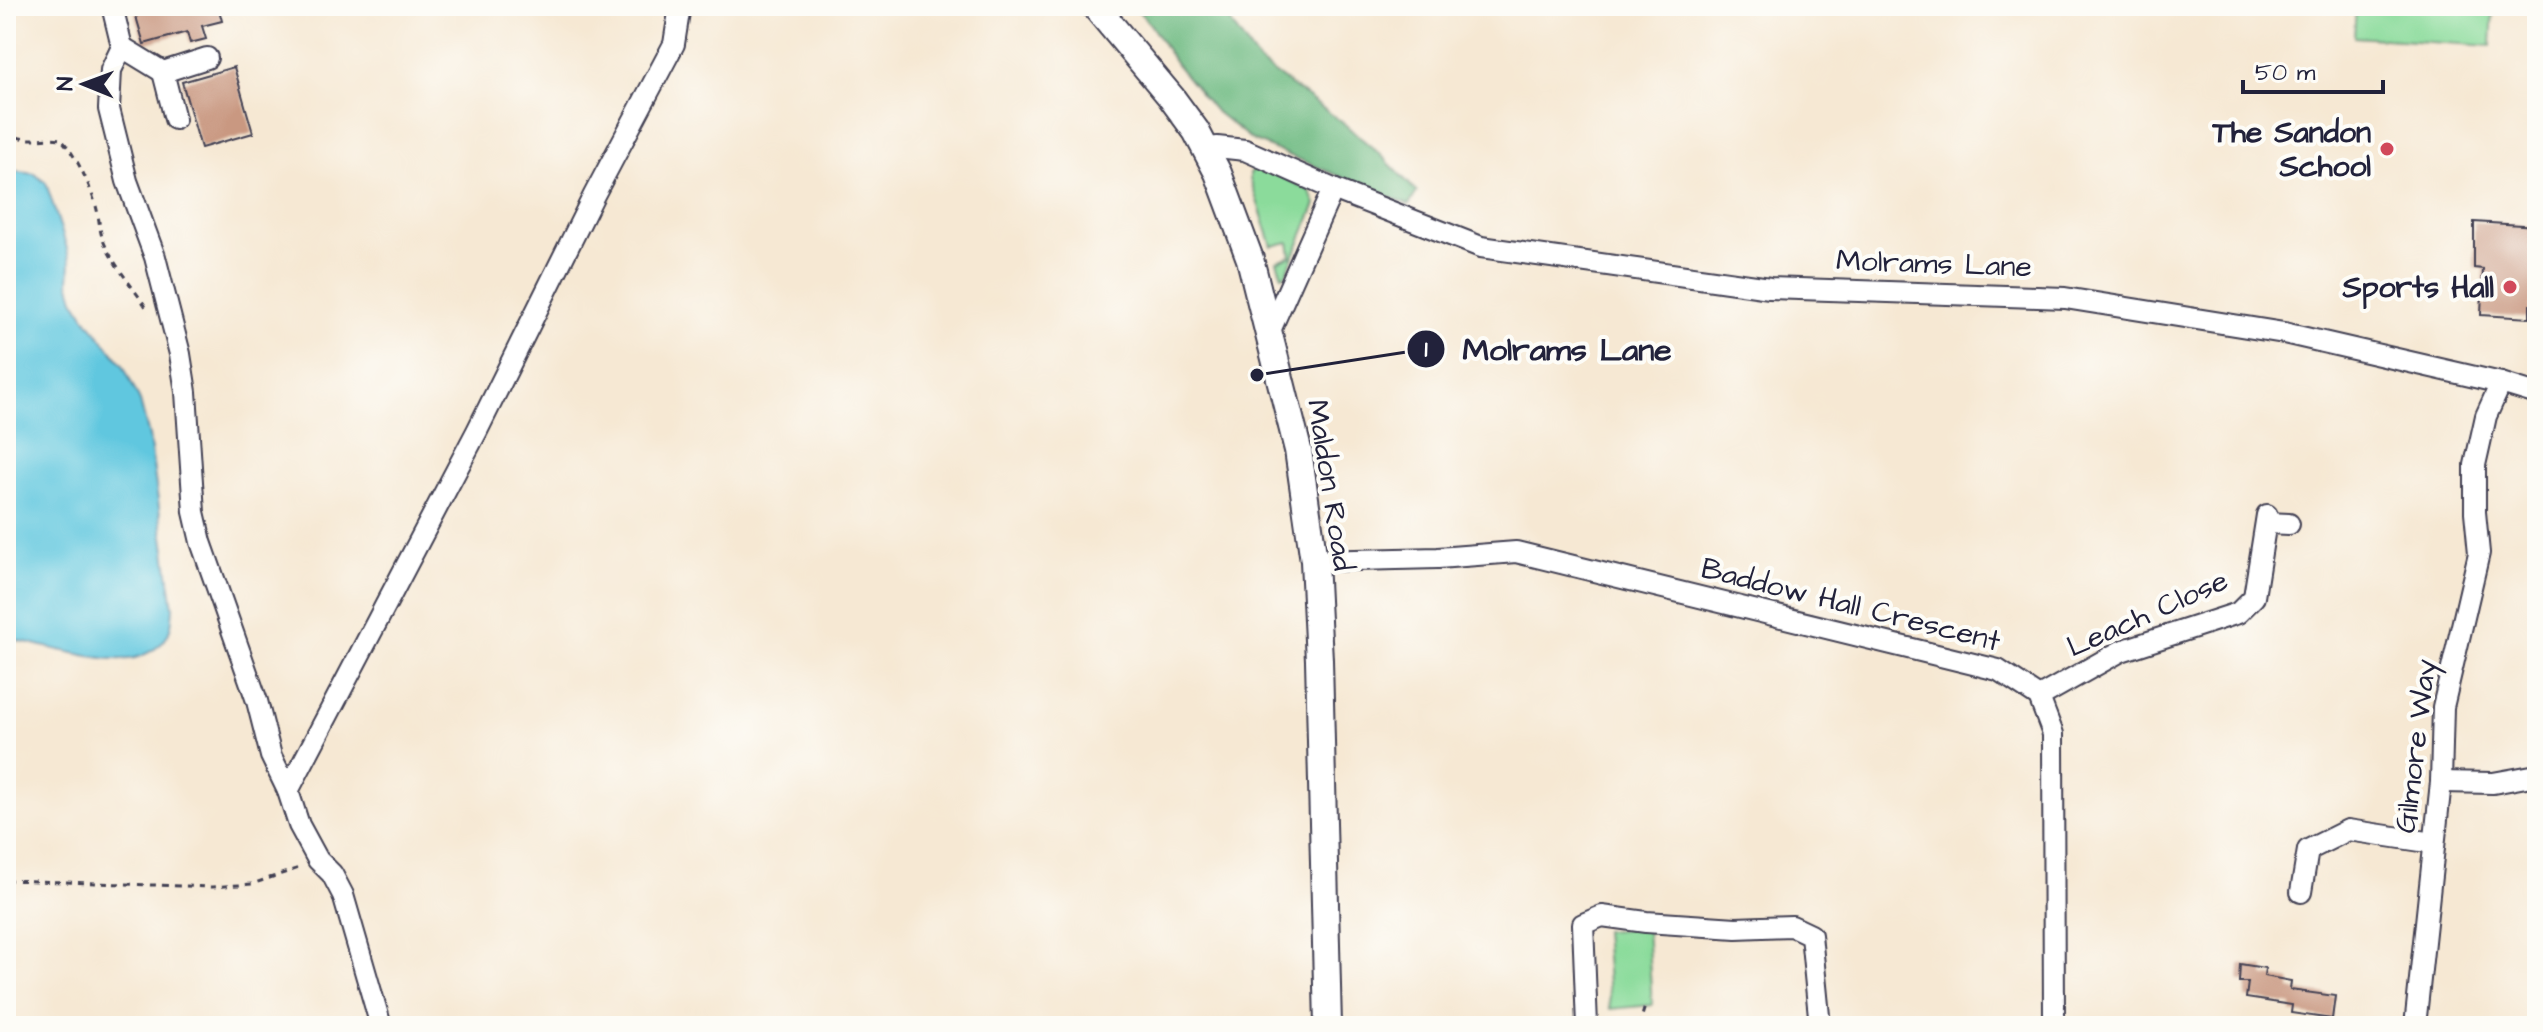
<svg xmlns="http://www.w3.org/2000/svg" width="2543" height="1032" font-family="'Architects Daughter',sans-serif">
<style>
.green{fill:#8bdb9b;stroke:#567e6b;stroke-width:2}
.forest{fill:#70bb83;stroke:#496e5f;stroke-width:2}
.water{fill:#61c7df;stroke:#42748d;stroke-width:2}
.building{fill:#c99881}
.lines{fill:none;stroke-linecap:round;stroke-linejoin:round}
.minor-casing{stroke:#424052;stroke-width:24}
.major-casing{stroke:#424052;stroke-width:30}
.path{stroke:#424052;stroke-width:3;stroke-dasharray:6 6;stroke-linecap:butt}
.minor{stroke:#fff;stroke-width:20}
.major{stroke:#fff;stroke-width:26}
.poi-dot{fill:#d1495b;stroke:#fdfcf7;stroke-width:3}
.labels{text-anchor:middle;stroke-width:8;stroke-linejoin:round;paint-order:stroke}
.poi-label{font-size:30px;font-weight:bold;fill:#22223b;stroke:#fdfcf7;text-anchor:end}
.street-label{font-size:30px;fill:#22223b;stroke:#fdfcf7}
.leader{fill:none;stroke:#22223b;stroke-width:3}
.callout-dot{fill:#22223b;stroke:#fdfcf7;stroke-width:3}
.mark-label{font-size:24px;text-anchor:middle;font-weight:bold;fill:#fff}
.callout-label{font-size:32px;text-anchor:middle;font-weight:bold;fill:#22223b;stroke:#fdfcf7;stroke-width:8;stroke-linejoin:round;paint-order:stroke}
</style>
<rect width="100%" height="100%" fill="#fdfcf7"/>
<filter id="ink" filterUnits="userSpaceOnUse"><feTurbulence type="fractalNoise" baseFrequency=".0125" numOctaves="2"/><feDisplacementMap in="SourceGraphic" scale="16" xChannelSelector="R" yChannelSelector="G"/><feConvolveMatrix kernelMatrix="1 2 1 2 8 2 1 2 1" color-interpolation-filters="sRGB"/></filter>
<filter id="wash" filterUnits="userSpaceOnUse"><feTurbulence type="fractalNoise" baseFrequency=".006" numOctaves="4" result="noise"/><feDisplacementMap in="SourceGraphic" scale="32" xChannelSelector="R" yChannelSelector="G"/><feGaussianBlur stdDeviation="1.8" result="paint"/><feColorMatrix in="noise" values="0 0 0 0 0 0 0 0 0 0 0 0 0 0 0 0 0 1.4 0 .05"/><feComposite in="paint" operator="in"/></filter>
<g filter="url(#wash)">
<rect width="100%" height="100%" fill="#f6e8d3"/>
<g class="green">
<polygon points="2356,6 2493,6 2491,46 2354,37"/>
<polygon points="1257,167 1265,168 1310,191 1316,204 1286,274 1282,276 1277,261 1291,256 1289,242 1272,246 1250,179 1250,173"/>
<polygon points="1647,928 1652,1005 1610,1009 1604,931"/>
</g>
<polygon class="forest" points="1134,6 1219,6 1259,62 1342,122 1381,155 1417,192 1409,205 1252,140 1214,110 1176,64 1150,24"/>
<path class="water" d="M 12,171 L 35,174 L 46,183 L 66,245 L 70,263 L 69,282 L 74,299 L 85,317 L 123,365 L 140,401 L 149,436 L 173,608 C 172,618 172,629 166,638 C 160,648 141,658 129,659 C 97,662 39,644 6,638 L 6,176 Z"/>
<g id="blocks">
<g class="building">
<polygon points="133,6 218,6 222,21 202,26 206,39 190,43 187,32 144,44"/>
<polygon points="234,67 253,133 201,148 182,82"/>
<polygon points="2474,222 2537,226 2537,305 2530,305 2530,318 2481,315 2483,269 2474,268"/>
<polygon points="2240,964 2265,968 2264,976 2291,981 2290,990 2335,996 2332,1019 2291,1013 2292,1005 2246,998 2248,982 2239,982"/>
</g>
</g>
</g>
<g filter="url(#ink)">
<use href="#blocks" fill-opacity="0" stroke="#424052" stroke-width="2"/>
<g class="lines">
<g class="minor-casing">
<g id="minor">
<polyline points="112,6 122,47 111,70 109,109 127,181 155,257 180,354 186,392 194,512 201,542 257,701 271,756 288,791 299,825 318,860 332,874 343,895 381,1026"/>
<polyline points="122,47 163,72 207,58"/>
<polyline points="163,72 175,119"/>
<polyline points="1208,152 1217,147 1245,150 1333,189 1481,247 1770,288 2065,298 2284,333 2501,383 2537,394"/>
<polyline points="1269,333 1333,189"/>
<polyline points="2267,523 2289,524"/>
<polyline points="1314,561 1438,558 1516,552 1998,670 2039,697 2053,734 2054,1026"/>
<polyline points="2039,697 2121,651 2238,613 2254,597 2267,515"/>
<polyline points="2441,782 2493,783 2537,775"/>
<polyline points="288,791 477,431 594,195 674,44 680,6"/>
<polyline points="2301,892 2308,850 2348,830 2434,843"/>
<polyline points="1587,1026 1583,924 1602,916 1646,922 1736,928 1792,926 1811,935 1820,1026"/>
<polyline points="2415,1026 2441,782 2443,707 2479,553 2475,512 2475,465 2486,416 2501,383"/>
</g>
</g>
<g class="major-casing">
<polyline id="major" points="1095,6 1171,97 1196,131 1218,173 1250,259 1298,450 1314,561 1319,660 1328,1026"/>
</g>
<g class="path">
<path d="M 6,133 C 30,144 40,136 61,139 C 77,157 89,183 96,206 C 99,216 99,227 102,237 C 109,259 133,287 146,307"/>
<polyline points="6,880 212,887 252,884 299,868"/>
<polyline points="1639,1026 1645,1006"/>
</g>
<use href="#minor" class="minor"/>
<use href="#major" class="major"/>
</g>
</g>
<g class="poi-dot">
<circle cx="2387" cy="149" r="8"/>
<circle cx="2510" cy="287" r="8"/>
</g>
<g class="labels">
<g class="poi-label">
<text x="2371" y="142">The Sandon<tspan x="2371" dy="34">School</tspan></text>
<text x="2494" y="297">Sports Hall</text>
</g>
<g class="street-label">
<text transform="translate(1934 263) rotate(2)" y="10">Molrams Lane</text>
<text transform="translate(1331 485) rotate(81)" y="10">Maldon Road</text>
<text transform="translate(1851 604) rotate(14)" y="10">Baddow Hall Crescent</text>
<text transform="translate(2147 613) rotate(-24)" y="10">Leach Close</text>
<text transform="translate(2415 746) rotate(-83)" y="10">Gilmore Way</text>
</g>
</g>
<path class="leader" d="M1257 375L1426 349"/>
<g class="callout-dot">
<circle cx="1257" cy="375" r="8"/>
<circle cx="1426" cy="349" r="20"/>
</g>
<g class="mark-label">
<text x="1426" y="357">1</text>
</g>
<g class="callout-label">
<text x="1567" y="360">Molrams Lane</text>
</g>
<rect width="2543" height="1032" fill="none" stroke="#fdfcf7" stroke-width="32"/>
<g transform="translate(84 84) rotate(271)" stroke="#fdfcf7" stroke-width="6" paint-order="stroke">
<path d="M0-6L14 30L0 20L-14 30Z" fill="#22223b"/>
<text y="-12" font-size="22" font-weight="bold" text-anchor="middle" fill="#22223b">N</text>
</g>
<path d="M2243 80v12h140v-12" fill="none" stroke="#22223b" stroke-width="4"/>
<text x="2255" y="80" font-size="24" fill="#22223b" stroke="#fdfcf7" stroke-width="6" paint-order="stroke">50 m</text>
</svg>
